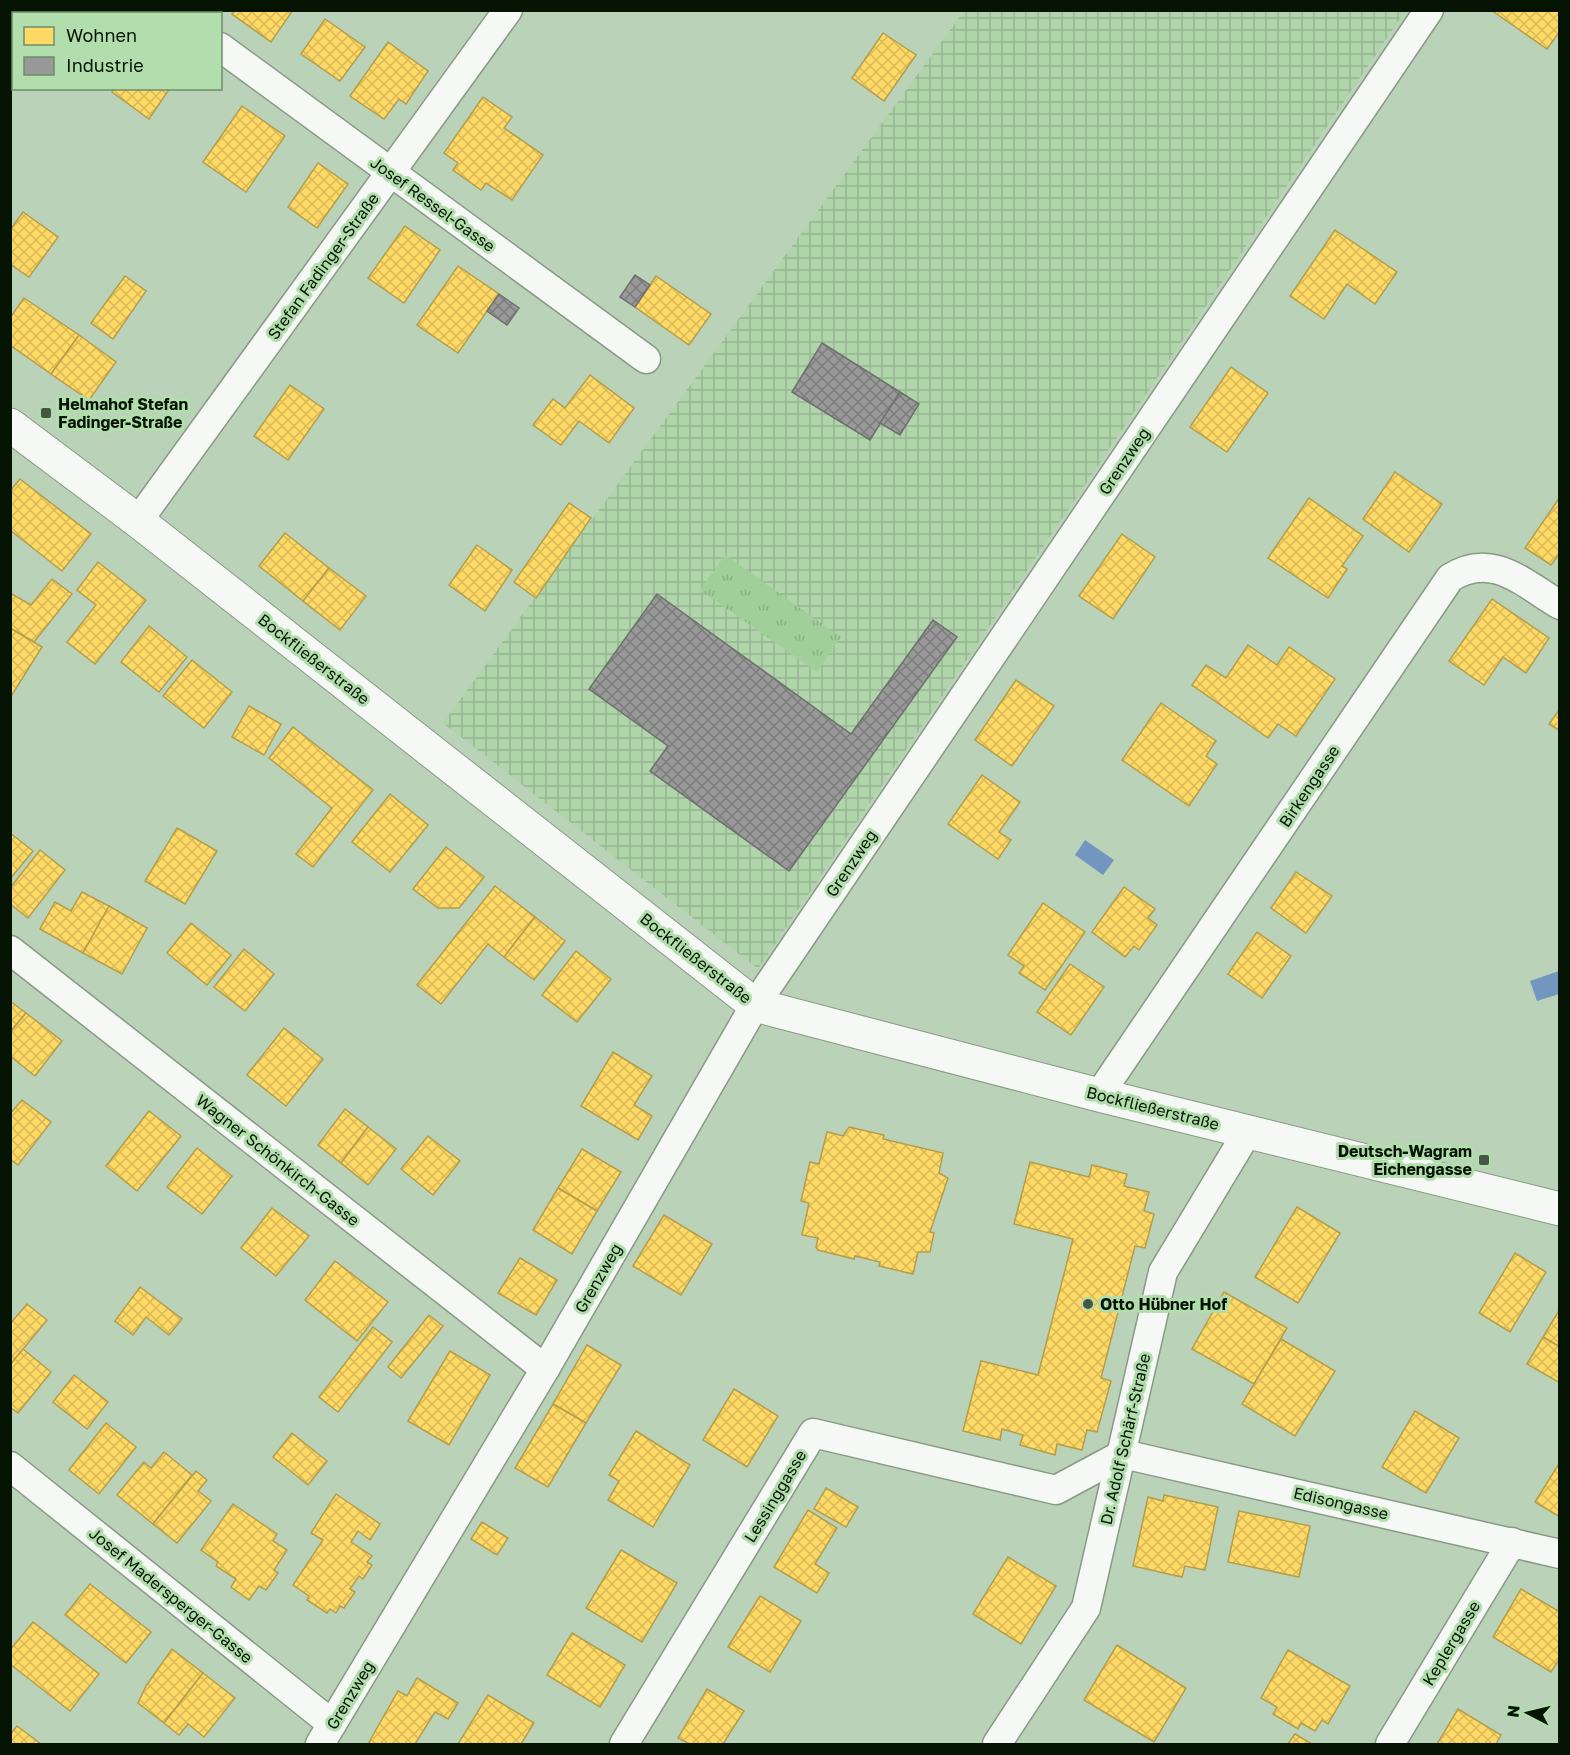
<svg xmlns="http://www.w3.org/2000/svg" width="1570" height="1755" font-family="'Golos Text',sans-serif">
<style>
.industrial{fill:url(#industrial-grid)}
.grass{fill:url(#grass-tufts)}
.water{fill:#7396c1}
.homes{fill:url(#homes-cross-hatch);stroke:#b49e49;stroke-width:1.5}
.industry{fill:url(#industry-cross-hatch);stroke:#6d716c;stroke-width:1.5}
.lines{fill:none;stroke-linecap:round;stroke-linejoin:round}
.minor-casing{stroke:#889a86;stroke-width:31}
.secondary-casing{stroke:#889a86;stroke-width:35}
.minor{stroke:#f5f8f4;stroke-width:28}
.secondary{stroke:#f5f8f4;stroke-width:33}
.poi-dot{fill:#455643;stroke:#b2ddac;stroke-width:2}
.labels{text-anchor:middle;stroke-width:6;stroke-linejoin:round;paint-order:stroke}
.street-label{font-size:16px;fill:#061404;stroke:#b2ddac}
.poi-label{font-size:16px;font-weight:bold;fill:#061404;stroke:#b2ddac;text-anchor:start}
</style>
<defs>
<pattern id="industrial-grid" width="8" height="8" patternUnits="userSpaceOnUse" patternTransform="scale(1.5)"><rect width="8" height="8" fill="#b0d5aa"/><path d="M0 4h8M4 0v8" fill="none" stroke="#96b691"/></pattern>
<pattern id="grass-tufts" width="24" height="20" patternUnits="userSpaceOnUse" patternTransform="scale(1.5)"><rect width="24" height="20" fill="#a0cf9a"/><path d="M3 7l-1-3M5 7V3M7 7l1-3M15 17l-1-3M17 17v-4M19 17l1-3" fill="none" stroke="#88b183"/></pattern>
<pattern id="homes-cross-hatch" width="8" height="8" patternUnits="userSpaceOnUse" patternTransform="scale(1.5)"><rect width="8" height="8" fill="#ffd966"/><path d="M0 0l8 8M0 8l8-8" fill="none" stroke="#d9b957"/></pattern>
<pattern id="industry-cross-hatch" width="8" height="8" patternUnits="userSpaceOnUse" patternTransform="scale(1.5)"><rect width="8" height="8" fill="#999"/><path d="M0 0l8 8M0 8l8-8" fill="none" stroke="#7b7c7b"/></pattern>
</defs>
<rect width="100%" height="100%" fill="#bad2b7"/>
<polygon class="industrial" points="964,11 1405,11 758,969 443,723"/>
<polygon class="grass" points="725,555 841,637 817,672 700,590"/>
<g class="water">
<polygon points="1085,840 1114,860 1103,875 1075,855"/>
<polygon points="1559,971 1559,994 1537,1001 1530,981"/>
</g>
<g class="homes">
<polygon points="16,10 97,10 102,14 18,14"/>
<polygon points="235,10 293,10 271,42 232,14"/>
<polygon points="1491,10 1560,10 1560,31 1547,49"/>
<polygon points="325,19 365,47 340,81 301,54"/>
<polygon points="883,33 916,55 884,101 852,78"/>
<polygon points="388,42 428,71 406,104 399,99 384,119 350,96"/>
<polygon points="114,88 170,88 149,119 112,92"/>
<polygon points="483,97 512,117 504,128 543,155 512,200 486,183 481,190 453,170 458,163 444,153"/>
<polygon points="242,106 285,136 246,192 203,162"/>
<polygon points="318,163 348,184 317,228 288,207"/>
<polygon points="23,212 58,237 29,277 10,264 10,230"/>
<polygon points="405,226 440,250 404,303 368,278"/>
<polygon points="1335,230 1397,272 1375,304 1347,284 1324,319 1290,296"/>
<polygon points="458,266 499,294 458,353 417,325"/>
<polygon points="125,276 146,291 113,339 91,323"/>
<polygon points="656,276 711,314 689,345 635,307"/>
<polygon points="24,298 79,335 51,374 10,345 10,318"/>
<polygon points="79,335 116,362 89,400 51,374"/>
<polygon points="1231,367 1268,393 1227,452 1190,427"/>
<polygon points="590,375 634,408 609,443 579,421 561,445 533,425 553,399 565,408"/>
<polygon points="290,385 324,409 288,460 254,436"/>
<polygon points="1395,472 1442,504 1409,552 1363,519"/>
<polygon points="20,479 91,534 62,571 10,530 10,491"/>
<polygon points="1560,497 1560,553 1551,565 1525,548"/>
<polygon points="1309,498 1363,536 1342,566 1347,569 1328,598 1268,558"/>
<polygon points="569,503 591,518 536,598 514,582"/>
<polygon points="285,533 329,568 303,601 259,566"/>
<polygon points="1122,534 1155,557 1113,619 1079,596"/>
<polygon points="477,545 512,570 485,611 449,585"/>
<polygon points="98,562 146,600 95,664 67,642 96,605 77,590"/>
<polygon points="329,568 366,596 340,630 303,601"/>
<polygon points="52,579 72,594 34,642 10,628 10,593 31,605"/>
<polygon points="1492,599 1549,638 1526,673 1503,657 1484,685 1449,661"/>
<polygon points="149,626 187,657 159,692 121,662"/>
<polygon points="10,628 42,647 10,698"/>
<polygon points="1248,645 1277,665 1289,647 1335,679 1296,736 1278,724 1268,738 1192,685 1206,665 1226,678"/>
<polygon points="192,660 232,692 204,728 163,696"/>
<polygon points="1016,680 1054,706 1012,766 975,740"/>
<polygon points="1161,703 1216,741 1206,756 1217,764 1189,806 1122,760"/>
<polygon points="249,706 281,724 264,755 232,737"/>
<polygon points="1560,709 1560,731 1549,724"/>
<polygon points="293,727 373,790 313,867 296,854 332,808 269,758"/>
<polygon points="982,775 1020,802 999,832 1011,840 998,859 948,824"/>
<polygon points="390,794 428,825 390,872 352,842"/>
<polygon points="177,828 217,851 185,904 145,881"/>
<polygon points="10,833 33,851 10,879"/>
<polygon points="446,847 484,877 459,908 438,908 413,889"/>
<polygon points="40,850 65,870 28,918 10,904 10,888"/>
<polygon points="1296,872 1332,896 1306,933 1271,908"/>
<polygon points="495,886 535,917 504,957 488,944 441,1004 417,985"/>
<polygon points="1124,887 1155,909 1148,918 1157,925 1139,950 1134,946 1125,957 1092,932"/>
<polygon points="82,892 109,906 83,953 40,929 55,902 71,911"/>
<polygon points="1043,903 1085,932 1045,990 1019,973 1024,966 1008,955"/>
<polygon points="109,906 147,928 122,974 83,953"/>
<polygon points="535,917 565,941 534,980 504,957"/>
<polygon points="191,923 231,955 207,985 167,953"/>
<polygon points="1257,932 1291,956 1262,998 1228,974"/>
<polygon points="244,949 274,974 245,1011 214,987"/>
<polygon points="576,951 611,979 577,1022 542,995"/>
<polygon points="1070,964 1104,987 1071,1035 1037,1012"/>
<polygon points="10,1001 26,1013 10,1032"/>
<polygon points="26,1013 62,1041 35,1076 10,1056 10,1032"/>
<polygon points="284,1028 323,1059 286,1106 247,1075"/>
<polygon points="613,1052 652,1076 634,1105 652,1116 638,1140 581,1106"/>
<polygon points="22,1100 51,1122 18,1165 10,1159 10,1114"/>
<polygon points="345,1109 368,1127 341,1163 318,1145"/>
<polygon points="149,1111 181,1136 137,1191 106,1166"/>
<polygon points="368,1127 396,1149 368,1185 341,1163"/>
<polygon points="849,1127 884,1135 883,1139 943,1153 939,1173 948,1178 930,1232 934,1233 930,1252 918,1252 913,1274 879,1266 880,1262 855,1256 854,1259 818,1250 816,1247 818,1238 802,1235 809,1203 801,1201 810,1162 819,1164 827,1132 843,1136"/>
<polygon points="428,1136 460,1161 433,1195 401,1169"/>
<polygon points="197,1148 232,1176 202,1214 167,1187"/>
<polygon points="582,1149 621,1172 597,1211 558,1188"/>
<polygon points="1030,1162 1089,1177 1092,1165 1127,1174 1124,1186 1149,1192 1144,1211 1154,1214 1145,1248 1135,1246 1101,1378 1111,1381 1097,1432 1087,1430 1082,1450 1057,1444 1055,1455 1020,1445 1023,1435 1002,1429 1000,1440 963,1431 981,1361 1038,1375 1073,1239 1014,1224"/>
<polygon points="558,1188 597,1211 572,1254 533,1230"/>
<polygon points="1297,1207 1340,1233 1298,1303 1255,1277"/>
<polygon points="272,1208 309,1236 276,1276 241,1248"/>
<polygon points="664,1215 712,1244 681,1295 633,1266"/>
<polygon points="1515,1253 1546,1272 1510,1332 1479,1313"/>
<polygon points="520,1258 557,1280 536,1315 498,1293"/>
<polygon points="335,1261 388,1302 357,1341 305,1300"/>
<polygon points="140,1287 182,1319 169,1335 146,1317 133,1335 115,1321"/>
<polygon points="1224,1292 1287,1328 1254,1384 1192,1349"/>
<polygon points="27,1304 47,1320 10,1365 10,1324"/>
<polygon points="1560,1309 1560,1347 1543,1337"/>
<polygon points="429,1315 443,1326 401,1378 388,1367"/>
<polygon points="373,1327 392,1342 338,1412 319,1397"/>
<polygon points="1543,1337 1560,1347 1560,1383 1527,1364"/>
<polygon points="1281,1339 1335,1371 1295,1436 1242,1404"/>
<polygon points="587,1345 621,1365 586,1423 553,1404"/>
<polygon points="23,1349 51,1372 18,1413 10,1407 10,1365"/>
<polygon points="450,1351 490,1375 449,1445 408,1421"/>
<polygon points="74,1375 108,1402 87,1429 53,1402"/>
<polygon points="734,1389 778,1416 747,1467 703,1440"/>
<polygon points="553,1404 586,1423 548,1487 515,1468"/>
<polygon points="1415,1411 1459,1438 1426,1493 1382,1467"/>
<polygon points="106,1423 136,1447 99,1494 69,1470"/>
<polygon points="636,1431 690,1465 653,1527 608,1500 619,1481 609,1475"/>
<polygon points="292,1433 327,1461 308,1485 273,1457"/>
<polygon points="164,1452 192,1475 153,1524 117,1495 144,1462 151,1468"/>
<polygon points="1560,1462 1560,1517 1535,1502"/>
<polygon points="196,1471 207,1480 198,1491 211,1501 177,1543 153,1524"/>
<polygon points="826,1488 858,1507 846,1527 814,1509"/>
<polygon points="336,1494 380,1524 370,1540 358,1531 351,1542 372,1556 367,1562 372,1565 363,1579 359,1576 350,1589 355,1592 344,1608 340,1606 336,1613 330,1609 327,1613 307,1600 309,1596 293,1585 323,1540 311,1533"/>
<polygon points="1164,1495 1218,1507 1205,1570 1185,1566 1182,1577 1133,1566 1148,1497 1163,1501"/>
<polygon points="233,1504 277,1534 273,1541 287,1550 274,1570 278,1573 266,1590 259,1586 249,1600 231,1587 236,1579 216,1566 218,1562 201,1550"/>
<polygon points="808,1510 837,1528 815,1564 829,1573 817,1593 774,1567"/>
<polygon points="1239,1511 1310,1526 1299,1577 1228,1562"/>
<polygon points="482,1522 508,1538 497,1555 471,1539"/>
<polygon points="621,1550 677,1583 642,1642 586,1608"/>
<polygon points="1008,1557 1056,1586 1021,1644 973,1614"/>
<polygon points="90,1584 151,1632 126,1663 65,1615"/>
<polygon points="1521,1589 1560,1612 1560,1658 1551,1672 1493,1637"/>
<polygon points="760,1596 801,1621 770,1672 728,1647"/>
<polygon points="33,1622 99,1674 70,1711 10,1664 10,1650"/>
<polygon points="572,1633 625,1665 600,1707 547,1675"/>
<polygon points="1117,1645 1186,1688 1154,1742 1084,1700"/>
<polygon points="172,1649 203,1673 164,1723 138,1703 146,1686"/>
<polygon points="1288,1650 1350,1686 1328,1724 1322,1720 1315,1731 1301,1723 1298,1729 1273,1714 1277,1707 1261,1698"/>
<polygon points="203,1673 235,1698 204,1737 188,1724 179,1735 164,1723"/>
<polygon points="417,1678 458,1703 448,1719 435,1712 415,1744 368,1744 398,1691 407,1696"/>
<polygon points="707,1689 744,1711 723,1744 690,1744 678,1738"/>
<polygon points="488,1695 534,1723 521,1744 458,1744"/>
<polygon points="1458,1709 1501,1735 1496,1744 1437,1744"/>
<polygon points="17,1726 41,1744 10,1744 10,1735"/>
<polygon points="1295,1734 1312,1744 1288,1744"/>
</g>
<g class="industry">
<polygon points="635,275 650,285 635,307 620,297"/>
<polygon points="499,294 519,308 507,325 487,311"/>
<polygon points="822,343 900,392 870,440 792,392"/>
<polygon points="900,392 919,404 900,435 880,423"/>
<polygon points="657,594 851,734 933,620 957,637 789,871 650,771 668,746 589,689"/>
</g>
<g class="lines">
<g class="minor-casing">
<g id="minor">
<polyline points="170,10 175,14"/>
<polyline points="220,47 646,359"/>
<polyline points="138,521 508,10"/>
<polyline points="10,950 545,1369"/>
<path d="M 1099,1095 L 1450,578 C 1492,551 1523,583 1560,605"/>
<polyline points="10,1466 332,1724"/>
<polyline points="320,1744 545,1369 755,1005 1429,10"/>
<polyline points="624,1744 813,1433 1056,1490 1123,1454 1560,1554"/>
<polyline points="997,1744 1086,1608 1163,1272 1248,1131"/>
<polyline points="1390,1744 1512,1542"/>
</g>
</g>
<g class="secondary-casing">
<polyline id="secondary" points="10,425 138,521 755,1005 1099,1095 1560,1209"/>
</g>
<use href="#minor" class="minor"/>
<use href="#secondary" class="secondary"/>
</g>
<g class="poi-dot">
<rect x="40" y="407" width="12" height="12" rx="3"/>
<rect x="1478" y="1154" width="12" height="12" rx="3"/>
<circle cx="1088" cy="1304" r="6"/>
</g>
<g class="labels">
<g class="street-label">
<text transform="translate(433 204) rotate(36)" y="6">Josef Ressel-Gasse</text>
<text transform="translate(323 266) rotate(-54)" y="6">Stefan Fadinger-Straße</text>
<text transform="translate(1124 461) rotate(-56)" y="6">Grenzweg</text>
<text transform="translate(314 659) rotate(38)" y="6">Bockfließerstraße</text>
<text transform="translate(1309 786) rotate(-56)" y="6">Birkengasse</text>
<text transform="translate(851 863) rotate(-56)" y="6">Grenzweg</text>
<text transform="translate(696 958) rotate(38)" y="6">Bockfließerstraße</text>
<text transform="translate(1153 1108) rotate(14)" y="6">Bockfließerstraße</text>
<text transform="translate(278 1160) rotate(38)" y="6">Wagner Schönkirch-Gasse</text>
<text transform="translate(598 1278) rotate(-60)" y="6">Grenzweg</text>
<text transform="translate(1125 1439) rotate(-77)" y="6">Dr. Adolf Schärf-Straße</text>
<text transform="translate(775 1496) rotate(-59)" y="6">Lessinggasse</text>
<text transform="translate(1341 1503) rotate(13)" y="6">Edisongasse</text>
<text transform="translate(171 1595) rotate(39)" y="6">Josef Madersperger-Gasse</text>
<text transform="translate(1451 1643) rotate(-59)" y="6">Keplergasse</text>
<text transform="translate(350 1695) rotate(-59)" y="6">Grenzweg</text>
</g>
<g class="poi-label">
<text x="58" y="410">Helmahof Stefan<tspan x="58" dy="18">Fadinger-Straße</tspan></text>
<text x="1472" y="1157" text-anchor="end">Deutsch-Wagram<tspan x="1472" dy="18">Eichengasse</tspan></text>
<text x="1100" y="1310">Otto Hübner Hof</text>
</g>
</g>
<rect width="1570" height="1755" fill="none" stroke="#061404" stroke-width="24"/>
<rect x="12" y="12" width="210" height="78" fill="#b2ddac" stroke="#6d8d69" stroke-width="1.5"/>
<rect x="24" y="27" width="30" height="18" fill="#ffd966" stroke="#6d8d69" stroke-width="1.5"/>
<text x="66" y="42" font-size="18" fill="#061404">Wohnen</text>
<rect x="24" y="57" width="30" height="18" fill="#999999" stroke="#6d8d69" stroke-width="1.5"/>
<text x="66" y="72" font-size="18" fill="#061404">Industrie</text>
<g transform="translate(1528 1713) rotate(277)" stroke="#b2ddac" stroke-width="4.5" paint-order="stroke">
<path d="M0-4.5L10 22L0 15L-10 22Z" fill="#061404"/>
<text y="-9" font-size="16" font-weight="bold" text-anchor="middle" fill="#061404">N</text>
</g>
</svg>
